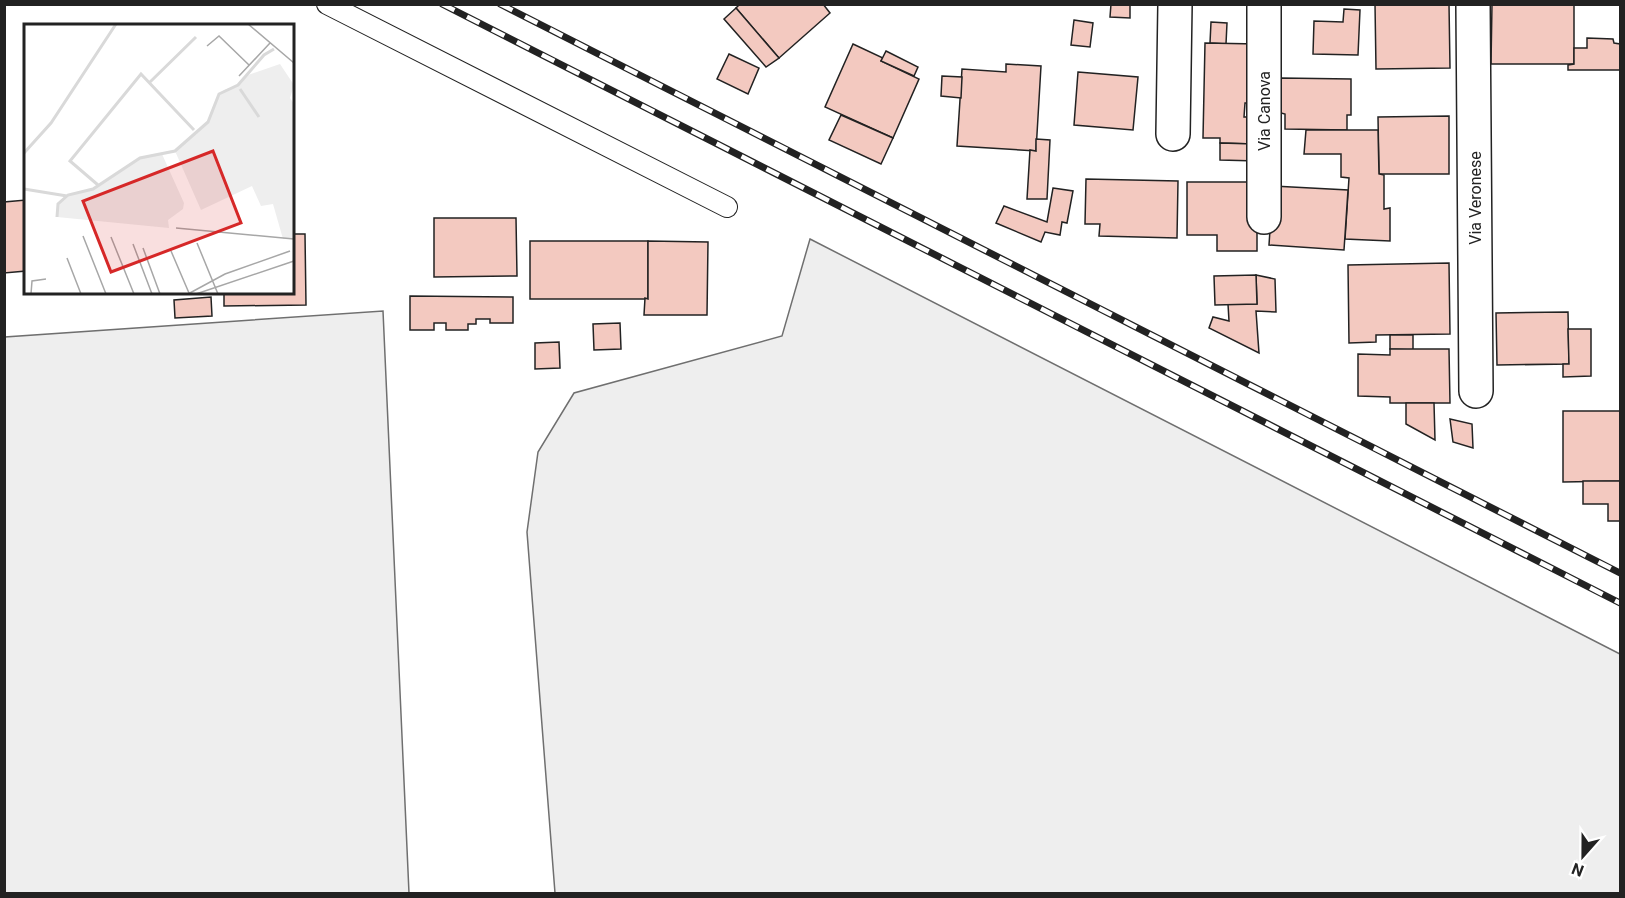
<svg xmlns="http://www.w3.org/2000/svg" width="1625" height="898" font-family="Roboto,sans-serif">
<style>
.green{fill:#eee;stroke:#6f6f6f;stroke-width:1.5}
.building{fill:#f3c9c0;stroke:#222;stroke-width:1.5}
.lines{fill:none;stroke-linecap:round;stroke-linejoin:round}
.lane-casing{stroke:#222;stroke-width:22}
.street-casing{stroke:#222;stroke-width:36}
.lane{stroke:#fff;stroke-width:20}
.street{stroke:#fff;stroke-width:33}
.rail-casing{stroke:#222;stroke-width:7}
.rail{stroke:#fff;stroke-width:4.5;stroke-dasharray:14;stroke-linecap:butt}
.labels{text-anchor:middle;stroke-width:4.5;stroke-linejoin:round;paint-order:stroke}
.street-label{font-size:16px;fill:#222;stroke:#fff}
.inset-river{fill:none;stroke:#d9d9d9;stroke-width:3}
.inset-road{fill:none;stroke:#a7a7a7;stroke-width:1.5}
.view{fill:#d62828;fill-opacity:0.15;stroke:#d62828;stroke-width:3}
.inset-edge{fill:none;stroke:#222;stroke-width:3}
</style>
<rect width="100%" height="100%" fill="#fff"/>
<g class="green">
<polygon points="810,239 1620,654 1620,893 555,893 527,532 538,452 574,393 782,336"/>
<polygon points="383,311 409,893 5,893 5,337"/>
</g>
<g class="building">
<polygon points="740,4 823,4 830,13 779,58 736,8"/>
<polygon points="1111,4 1130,4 1130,18 1110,17"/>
<polygon points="1375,4 1449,4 1450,68 1376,69"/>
<polygon points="1492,4 1574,4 1574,64 1491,64"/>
<polygon points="736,8 779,58 766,67 724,19"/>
<polygon points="1344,9 1360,10 1358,55 1313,54 1314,21 1343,22"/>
<polygon points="1074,20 1093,23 1090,47 1071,45"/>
<polygon points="1211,22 1227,23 1226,44 1210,43"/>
<polygon points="1587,38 1613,39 1614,43 1620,44 1620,70 1568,70 1568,65 1574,64 1574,48 1587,48"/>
<polygon points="1205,43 1257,44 1256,103 1245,103 1244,117 1255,117 1254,144 1220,143 1220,138 1203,138"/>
<polygon points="853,44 883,58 881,61 919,79 893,138 825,107"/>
<polygon points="886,51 918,67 914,76 881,61"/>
<polygon points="729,54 759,68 748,94 717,79"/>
<polygon points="1006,64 1041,66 1036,151 957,146 962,69 1006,72"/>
<polygon points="1078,72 1138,77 1133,130 1074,125"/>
<polygon points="942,76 962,77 961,98 941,96"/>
<polygon points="1281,78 1351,79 1351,115 1347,115 1347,130 1285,129 1285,114 1281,113"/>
<polygon points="841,115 893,138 881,164 829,140"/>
<polygon points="1449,116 1449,174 1379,174 1378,117"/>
<polygon points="1306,130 1378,130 1379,174 1384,175 1384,209 1390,208 1390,241 1345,239 1349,178 1341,177 1341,154 1304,154"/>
<polygon points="1036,139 1050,140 1047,199 1027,199 1030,150 1036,151"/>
<polygon points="1220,143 1254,144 1257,161 1220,160"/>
<polygon points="1086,179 1178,181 1177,238 1099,236 1100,224 1085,224"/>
<polygon points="1187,182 1257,182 1257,251 1217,251 1217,235 1187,235"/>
<polygon points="1273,186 1348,190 1344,250 1269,245"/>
<polygon points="1053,188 1073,191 1067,223 1062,222 1060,235 1045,232 1041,242 996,223 1004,206 1047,222"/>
<polygon points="26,200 26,271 4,273 4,202"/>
<polygon points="434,218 516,218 517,276 434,277"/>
<polygon points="292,234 305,234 306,305 224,306 224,292 292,292"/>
<rect x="530" y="241" width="118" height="58"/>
<polygon points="648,241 708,242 707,315 644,315 645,298 648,299"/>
<polygon points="1449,263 1450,334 1376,335 1376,342 1349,343 1348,265"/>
<polygon points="1256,275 1275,279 1276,312 1256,311 1259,353 1209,328 1213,317 1229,321 1228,304 1257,304"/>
<polygon points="1256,275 1257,304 1215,305 1214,276"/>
<polygon points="410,296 513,297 513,323 490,323 490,319 476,319 476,324 468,324 468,330 446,330 446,323 434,323 434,330 410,330"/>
<polygon points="211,297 212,316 175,318 174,300"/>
<polygon points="1568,312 1569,364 1497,365 1496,313"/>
<polygon points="620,323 621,349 594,350 593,324"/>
<polygon points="1568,329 1591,329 1591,376 1563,377 1563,364 1569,364"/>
<polygon points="1390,335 1413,335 1413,350 1390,349"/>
<polygon points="559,342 560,368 535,369 535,343"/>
<polygon points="1390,349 1449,349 1450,403 1390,403 1390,397 1358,396 1358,354 1390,355"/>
<polygon points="1406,403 1434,403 1435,440 1406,424"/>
<polygon points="1563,411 1620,411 1620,481 1563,482"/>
<polygon points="1450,419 1472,424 1473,448 1453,442"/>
<polygon points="1583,481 1620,481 1620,521 1608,521 1608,504 1583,504"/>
</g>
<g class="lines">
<g class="lane-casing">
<polyline id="lane" points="327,4 727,207"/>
</g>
<g class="street-casing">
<g id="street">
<polyline points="1264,4 1264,217"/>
<polyline points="1473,4 1476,391"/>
<polyline points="1173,134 1175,4"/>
</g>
</g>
<use href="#lane" class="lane"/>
<use href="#street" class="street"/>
<g class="rail-casing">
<g id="rail">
<polyline points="442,4 1620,603"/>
<polyline points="500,4 1620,573"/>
</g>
</g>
<use href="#rail" class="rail"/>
</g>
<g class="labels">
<g class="street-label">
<text transform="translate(1264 111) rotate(-90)" y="6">Via Canova</text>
<text transform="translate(1475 198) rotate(-90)" y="6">Via Veronese</text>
</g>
</g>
<g transform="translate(24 24)">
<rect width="270" height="270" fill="#fff"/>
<path d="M 256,40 L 270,61 L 266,74 L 270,80 L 270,215 L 259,215 L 249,180 L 237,182 L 228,162 L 177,186 L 151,127 L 184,98 L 192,75 L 200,66 L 214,61 L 224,51 ZM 138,130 L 160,179 L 159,185 L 144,196 L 145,204 L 33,193 L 34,180 L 43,172 L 69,165 L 116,134 Z" fill="#eee"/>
<path class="inset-river" d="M 125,59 L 172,13M 216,65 L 235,93M 0,129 L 27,99 L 92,0M 74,161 L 46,137 L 117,50 L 170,106M 0,165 L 43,172M 33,193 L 34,180 L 44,171 L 69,165 L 116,134 L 151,127 L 184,98 L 195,70 L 214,61 L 240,31 L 250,25"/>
<path class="inset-road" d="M 224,0 L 270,39M 183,22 L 195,12 L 225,41M 215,52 L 246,19M 152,204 L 270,215M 59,212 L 82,270M 87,213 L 110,270M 173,219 L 194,270M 109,220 L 128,270M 119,224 L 136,270M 147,227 L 165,269M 43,234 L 57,270M 7,270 L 8,257 L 22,255M 164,270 L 201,250 L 266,227M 172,270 L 270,237"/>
<path class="view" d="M 189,127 L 217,199 L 87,248 L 59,177 Z"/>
<rect width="270" height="270" class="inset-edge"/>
</g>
<rect width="1625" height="898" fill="none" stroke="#222222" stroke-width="12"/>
<g transform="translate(1583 856) rotate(201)" stroke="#ffffff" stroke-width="4.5" paint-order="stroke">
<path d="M0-4.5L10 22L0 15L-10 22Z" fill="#222222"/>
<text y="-9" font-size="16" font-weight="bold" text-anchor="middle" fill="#222222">N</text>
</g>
</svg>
